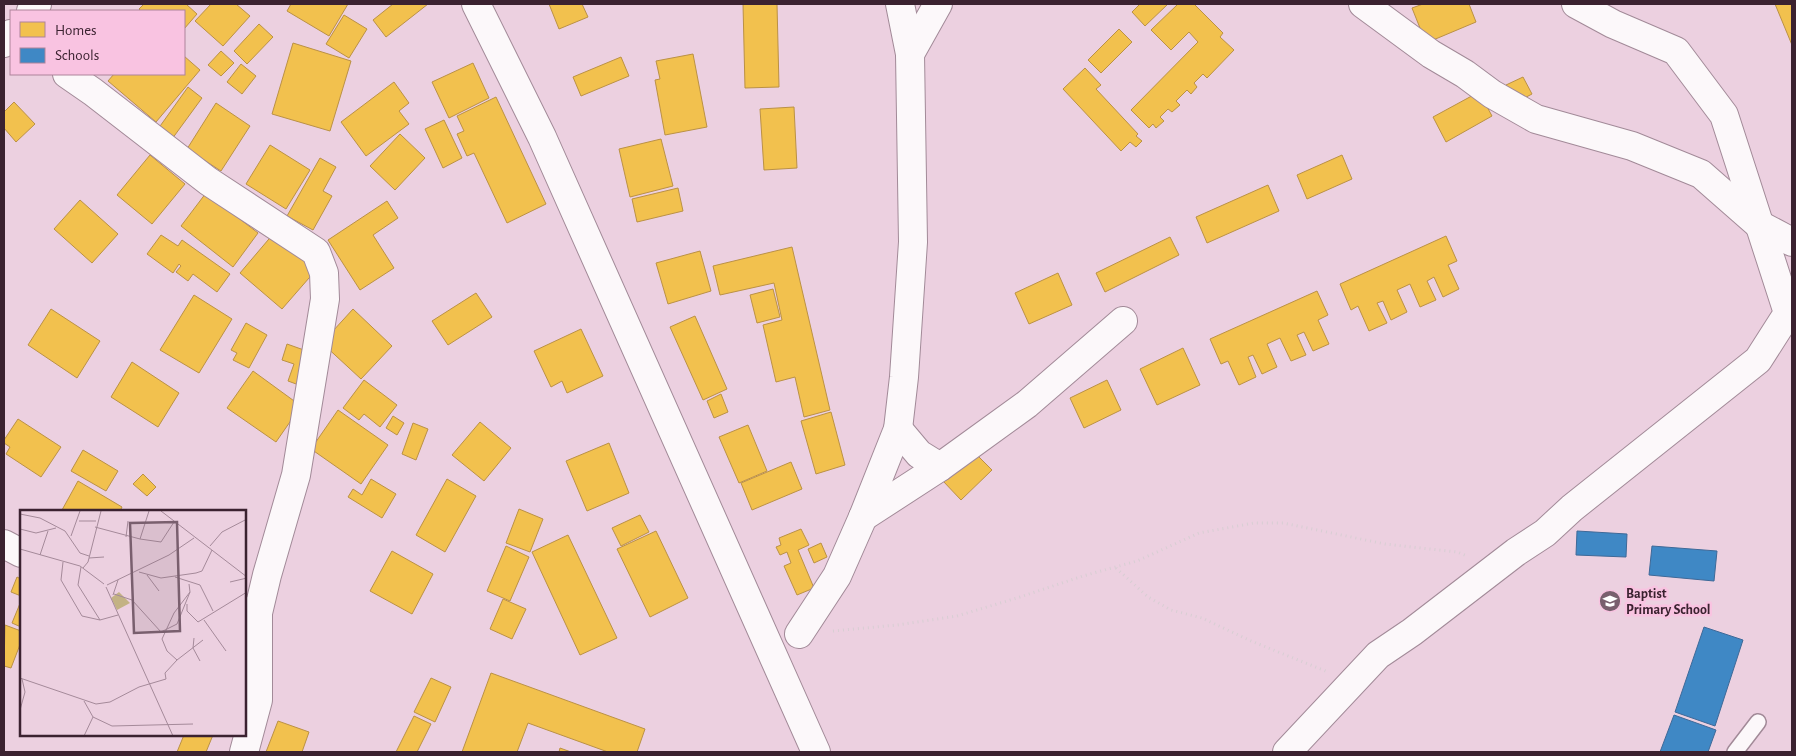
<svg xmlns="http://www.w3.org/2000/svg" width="1796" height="756" font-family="'Alegreya Sans',sans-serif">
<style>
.homes{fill:#f2c14e;stroke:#bb9145}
.schools{fill:#3f88c5;stroke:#3e6998}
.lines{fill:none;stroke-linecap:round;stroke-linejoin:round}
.service-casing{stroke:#a28a98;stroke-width:18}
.minor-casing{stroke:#a28a98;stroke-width:30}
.tertiary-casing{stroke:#a28a98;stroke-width:30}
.primary-casing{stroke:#a28a98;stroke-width:30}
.path{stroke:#d8ced3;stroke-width:3;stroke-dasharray:1 4;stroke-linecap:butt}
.service{stroke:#fcf8fa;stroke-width:15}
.minor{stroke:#fcf8fa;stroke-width:28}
.tertiary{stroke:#fcf8fa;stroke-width:28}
.primary{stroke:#fcf8fa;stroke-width:28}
.labels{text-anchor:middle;stroke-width:5;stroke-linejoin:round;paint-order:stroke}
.poi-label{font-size:14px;font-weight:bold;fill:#3b2230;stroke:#f9c3e1;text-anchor:start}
.inset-road{fill:none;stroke:#a58a9a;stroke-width:1}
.view{fill:#795f6e;fill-opacity:0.15;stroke:#795f6e;stroke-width:2.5}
.inset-edge{fill:none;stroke:#3b2230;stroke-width:2.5}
</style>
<rect width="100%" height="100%" fill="#ecd0e0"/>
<g class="homes">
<polygon points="144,4 186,4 197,14 184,29 184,11 141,11 139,9"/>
<polygon points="211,4 236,4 250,16 223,46 195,21"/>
<polygon points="291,4 348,4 329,36 287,11"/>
<polygon points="393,4 428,4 386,37 373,20"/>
<polygon points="549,4 582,4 588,17 559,29"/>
<polygon points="743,4 777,4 779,87 745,88"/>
<polygon points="1140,4 1168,4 1145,26 1132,12"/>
<polygon points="1178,4 1194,4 1223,33 1220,37 1234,50 1207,78 1203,74 1194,83 1197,87 1191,94 1187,90 1176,101 1180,105 1172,112 1168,109 1160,117 1164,121 1156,128 1153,124 1149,128 1131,110 1198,42 1189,32 1171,50 1151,30"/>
<polygon points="1423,4 1469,4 1476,22 1426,43 1412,8"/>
<polygon points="1775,4 1792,4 1792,45"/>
<polygon points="344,15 367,29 349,58 326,44"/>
<polygon points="259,24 273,37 247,64 234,51"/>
<polygon points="1119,29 1132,42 1101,73 1088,60"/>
<polygon points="293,43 351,61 330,131 272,114"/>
<polygon points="221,51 234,63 221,76 208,65"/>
<polygon points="693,54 707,127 665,135 655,80 660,79 656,61"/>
<polygon points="184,56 200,70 156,122 108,81 114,74 184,74"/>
<polygon points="621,57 629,76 581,96 573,77"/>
<polygon points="473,63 489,98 449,118 432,82"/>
<polygon points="241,64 256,76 242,94 227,82"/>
<polygon points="1085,68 1101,85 1096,89 1138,134 1136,136 1142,141 1136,147 1130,142 1121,151 1063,89"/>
<polygon points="1523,77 1532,94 1515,103 1506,85"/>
<polygon points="394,82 409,103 399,111 409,124 366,156 341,122"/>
<polygon points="188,87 202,98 172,139 158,129"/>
<polygon points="1479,92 1492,116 1446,142 1433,117"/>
<polygon points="496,97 546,204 507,223 474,153 467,156 457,134 464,131 457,116"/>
<polygon points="14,102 35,124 16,142 4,128 4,112"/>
<polygon points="216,103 250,126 221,171 187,149"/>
<polygon points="794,107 797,168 764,170 760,109"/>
<polygon points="444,120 462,158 443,168 425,129"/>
<polygon points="400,134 425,158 395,190 370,166"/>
<polygon points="661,139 673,186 630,197 619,149"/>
<polygon points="270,145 310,170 286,209 246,184"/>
<polygon points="150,155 185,184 152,224 117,195"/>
<polygon points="1342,155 1352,179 1307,199 1297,175"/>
<polygon points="320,158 336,167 323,191 332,196 313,230 287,216"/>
<polygon points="1268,185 1279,211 1207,243 1196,217"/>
<polygon points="678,188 683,211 637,222 632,199"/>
<polygon points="206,193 258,233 233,267 181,226"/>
<polygon points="80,200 118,234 92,263 54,229"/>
<polygon points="387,201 398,218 373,235 394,268 360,290 328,240"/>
<polygon points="274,233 316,270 282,309 240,273"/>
<polygon points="161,235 178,246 182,240 230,274 217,292 193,274 188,281 176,272 181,266 179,264 173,273 147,254"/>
<polygon points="1446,236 1457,261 1448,265 1459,289 1443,297 1434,277 1427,281 1436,300 1420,307 1410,284 1397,290 1407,312 1391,320 1383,301 1377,303 1387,323 1369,331 1358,306 1351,310 1340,284"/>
<polygon points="1170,237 1179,255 1105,292 1096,273"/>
<polygon points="792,247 830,410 804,417 795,377 776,382 763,325 782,320 774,283 720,295 713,266"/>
<polygon points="700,251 711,291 668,304 656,263"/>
<polygon points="1058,273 1072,305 1029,324 1015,293"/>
<polygon points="773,289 780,317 757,323 750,295"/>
<polygon points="1317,291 1328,315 1318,320 1329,344 1313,351 1304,332 1297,335 1306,355 1291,361 1280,338 1267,344 1277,367 1262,374 1253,355 1248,357 1256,377 1239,385 1228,361 1221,364 1210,339"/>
<polygon points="476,293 492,317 448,345 432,321"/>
<polygon points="194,295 232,319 199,373 160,350"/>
<polygon points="51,309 100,341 77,378 28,345"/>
<polygon points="353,309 392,346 361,379 322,343"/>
<polygon points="695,316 727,389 703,400 670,327"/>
<polygon points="246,323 267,335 249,368 233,360 237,353 231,350"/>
<polygon points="581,329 603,376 567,393 562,381 551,387 534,351"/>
<polygon points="287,344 318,355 307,388 288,381 294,364 282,360"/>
<polygon points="1183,348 1200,385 1157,405 1140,369"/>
<polygon points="132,362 179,393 158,427 111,397"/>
<polygon points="253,371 301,406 276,442 227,408"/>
<polygon points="364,380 397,405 380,427 364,414 359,420 343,408"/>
<polygon points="1107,380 1121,410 1084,428 1070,398"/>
<polygon points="721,394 728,412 714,418 707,401"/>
<polygon points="338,410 388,445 361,484 311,449"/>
<polygon points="831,412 845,465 816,474 801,421"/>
<polygon points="393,416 404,423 397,435 386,428"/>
<polygon points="18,419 61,447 41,477 6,454 10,447 4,443 4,440"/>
<polygon points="480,422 511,448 484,481 452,455"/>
<polygon points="413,423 428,429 416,460 402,454"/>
<polygon points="748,425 767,471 739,483 719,437"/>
<polygon points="609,443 629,493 587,511 566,461"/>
<polygon points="83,450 118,471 106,491 71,471"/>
<polygon points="974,452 992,470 961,500 943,481"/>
<polygon points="791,462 802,489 752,510 741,483"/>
<polygon points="143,474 156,487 147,496 133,484"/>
<polygon points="371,479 396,494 382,518 348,497 353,489 362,495"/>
<polygon points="447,479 476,496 445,552 416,535"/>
<polygon points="78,481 122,507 120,511 62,510"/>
<polygon points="519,509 543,519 530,552 506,543"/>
<polygon points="640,515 649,532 621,546 612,528"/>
<polygon points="801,529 809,545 798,550 814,588 797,595 784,566 791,563 787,552 780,555 776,547 781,545 779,538"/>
<polygon points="656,531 688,598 650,617 617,549"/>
<polygon points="568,535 617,638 580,655 532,552"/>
<polygon points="821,543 827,557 814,563 808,549"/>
<polygon points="506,546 529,557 510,601 487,591"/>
<polygon points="392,551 433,574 412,614 370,591"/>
<polygon points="17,577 21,579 21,596 11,592"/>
<polygon points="503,599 526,609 512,639 490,629"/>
<polygon points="21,601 21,627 12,623"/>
<polygon points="5,625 21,631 21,642 11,668 4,666"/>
<polygon points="491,673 645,729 637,752 608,752 528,723 517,752 462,752"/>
<polygon points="431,678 451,687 435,722 414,712"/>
<polygon points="414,716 431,724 417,752 396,752"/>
<polygon points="278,721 309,732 302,752 266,752"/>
<polygon points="184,735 213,735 206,752 177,752"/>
<polygon points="560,748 571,752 559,752"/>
</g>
<g class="schools">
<polygon points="1577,531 1627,534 1626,557 1576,555"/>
<polygon points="1652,546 1717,551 1714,581 1649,575"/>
<polygon points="1704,627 1743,640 1715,726 1675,712"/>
<polygon points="1674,715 1716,730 1708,752 1660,752"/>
</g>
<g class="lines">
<g class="service-casing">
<polyline id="service" points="1735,752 1758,722"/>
</g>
<g class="minor-casing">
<g id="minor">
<polyline points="1363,4 1431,54 1465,74 1492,94 1536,119 1632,146 1701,174 1758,224 1792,242"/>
<polyline points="910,54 938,4"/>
<polyline points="67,74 93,92 208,181 316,252 324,273 325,299 296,475 267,575 258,613"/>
<polyline points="898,429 919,454 940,467"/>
<polyline points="863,517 940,467 1027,404 1123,321"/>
<polyline points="4,544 21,553"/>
<polyline points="799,634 837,576 863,517 898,429 904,377 913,242 910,54 900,4"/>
<polyline points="244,752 258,700 258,613 245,611"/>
<polyline points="1287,752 1378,655 1412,632 1516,552 1545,533 1572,508 1758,360 1788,313 1724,115 1676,51 1613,24 1576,4"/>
</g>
</g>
<g class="tertiary-casing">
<polyline id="tertiary" points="476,4 542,137 816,752"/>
</g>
<g class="primary-casing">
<g id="primary">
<polyline points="31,11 37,4"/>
<polyline points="4,43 11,34"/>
</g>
</g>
<g class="path">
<polyline points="1116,568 1148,597 1171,610 1202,618 1251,641 1328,672"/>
<polyline points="833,631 897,625 957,616 1017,598 1083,576 1137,561 1199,533 1254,523 1283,523 1385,544 1457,552 1467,556"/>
</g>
<use href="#service" class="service"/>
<use href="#minor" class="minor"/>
<use href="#tertiary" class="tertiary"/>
<use href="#primary" class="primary"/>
</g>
<defs>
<g id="school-disc" transform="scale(1.125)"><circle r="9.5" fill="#795f6e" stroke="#f9c3e1"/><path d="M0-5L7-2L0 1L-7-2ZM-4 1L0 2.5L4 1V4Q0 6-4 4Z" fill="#fff"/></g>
</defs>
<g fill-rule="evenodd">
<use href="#school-disc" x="1610" y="601"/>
</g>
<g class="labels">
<g class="poi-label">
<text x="1626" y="598">Baptist<tspan x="1626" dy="16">Primary School</tspan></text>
</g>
</g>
<g transform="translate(20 510)">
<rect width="226" height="226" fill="#ecd0e0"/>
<path d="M 99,82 L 110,93 L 97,100 L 91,88 Z" fill="#c3b284"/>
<path class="inset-road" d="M 141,1 L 227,67M 0,4 L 20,8 L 45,21 L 60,43 L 69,46M 59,11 L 76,11M 75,17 L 120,29 L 129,1M 0,19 L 16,23 L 36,18M 51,26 L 60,1M 106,27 L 108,11M 120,29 L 141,32 L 154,12M 190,36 L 202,22 L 227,9M 0,39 L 60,56 L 84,74M 20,45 L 28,21M 69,48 L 84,47M 43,52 L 41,70 L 62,106 L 80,110 L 98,105M 61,57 L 58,75 L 80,110M 63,58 L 68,52 L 81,1M 119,62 L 141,68 L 176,63 L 182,61 L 192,40M 127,65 L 139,81M 155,67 L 180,75 L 193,101M 210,72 L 227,68M 87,75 L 149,45 L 174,28M 86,77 L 153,226M 94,84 L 112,90 L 141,122 L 157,114 L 170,82M 93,85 L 98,70M 167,94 L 167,101 L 178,112 L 227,82M 184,110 L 206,141M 174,128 L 173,138 L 180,151M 157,150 L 183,130M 0,168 L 76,194 L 90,192 L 119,177 L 146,169 L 145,163 L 157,150 L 147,141 L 142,129 L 154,103 L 170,82 L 169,74M 64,191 L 73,207 L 92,216 L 173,214M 0,200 L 5,182 L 2,169M 64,226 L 73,207"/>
<path class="view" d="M 157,12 L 160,121 L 114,123 L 110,13 Z"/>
<rect width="226" height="226" class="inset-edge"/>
</g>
<rect width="1796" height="756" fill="none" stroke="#3b2230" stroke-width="10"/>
<rect x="10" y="10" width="175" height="65" fill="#f9c3e1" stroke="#ad839a"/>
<rect x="20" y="22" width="25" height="15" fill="#f2c14e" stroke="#ad839a"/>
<text x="55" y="35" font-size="15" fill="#3b2230">Homes</text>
<rect x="20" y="48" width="25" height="15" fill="#3f88c5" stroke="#ad839a"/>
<text x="55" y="60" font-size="15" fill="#3b2230">Schools</text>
</svg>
